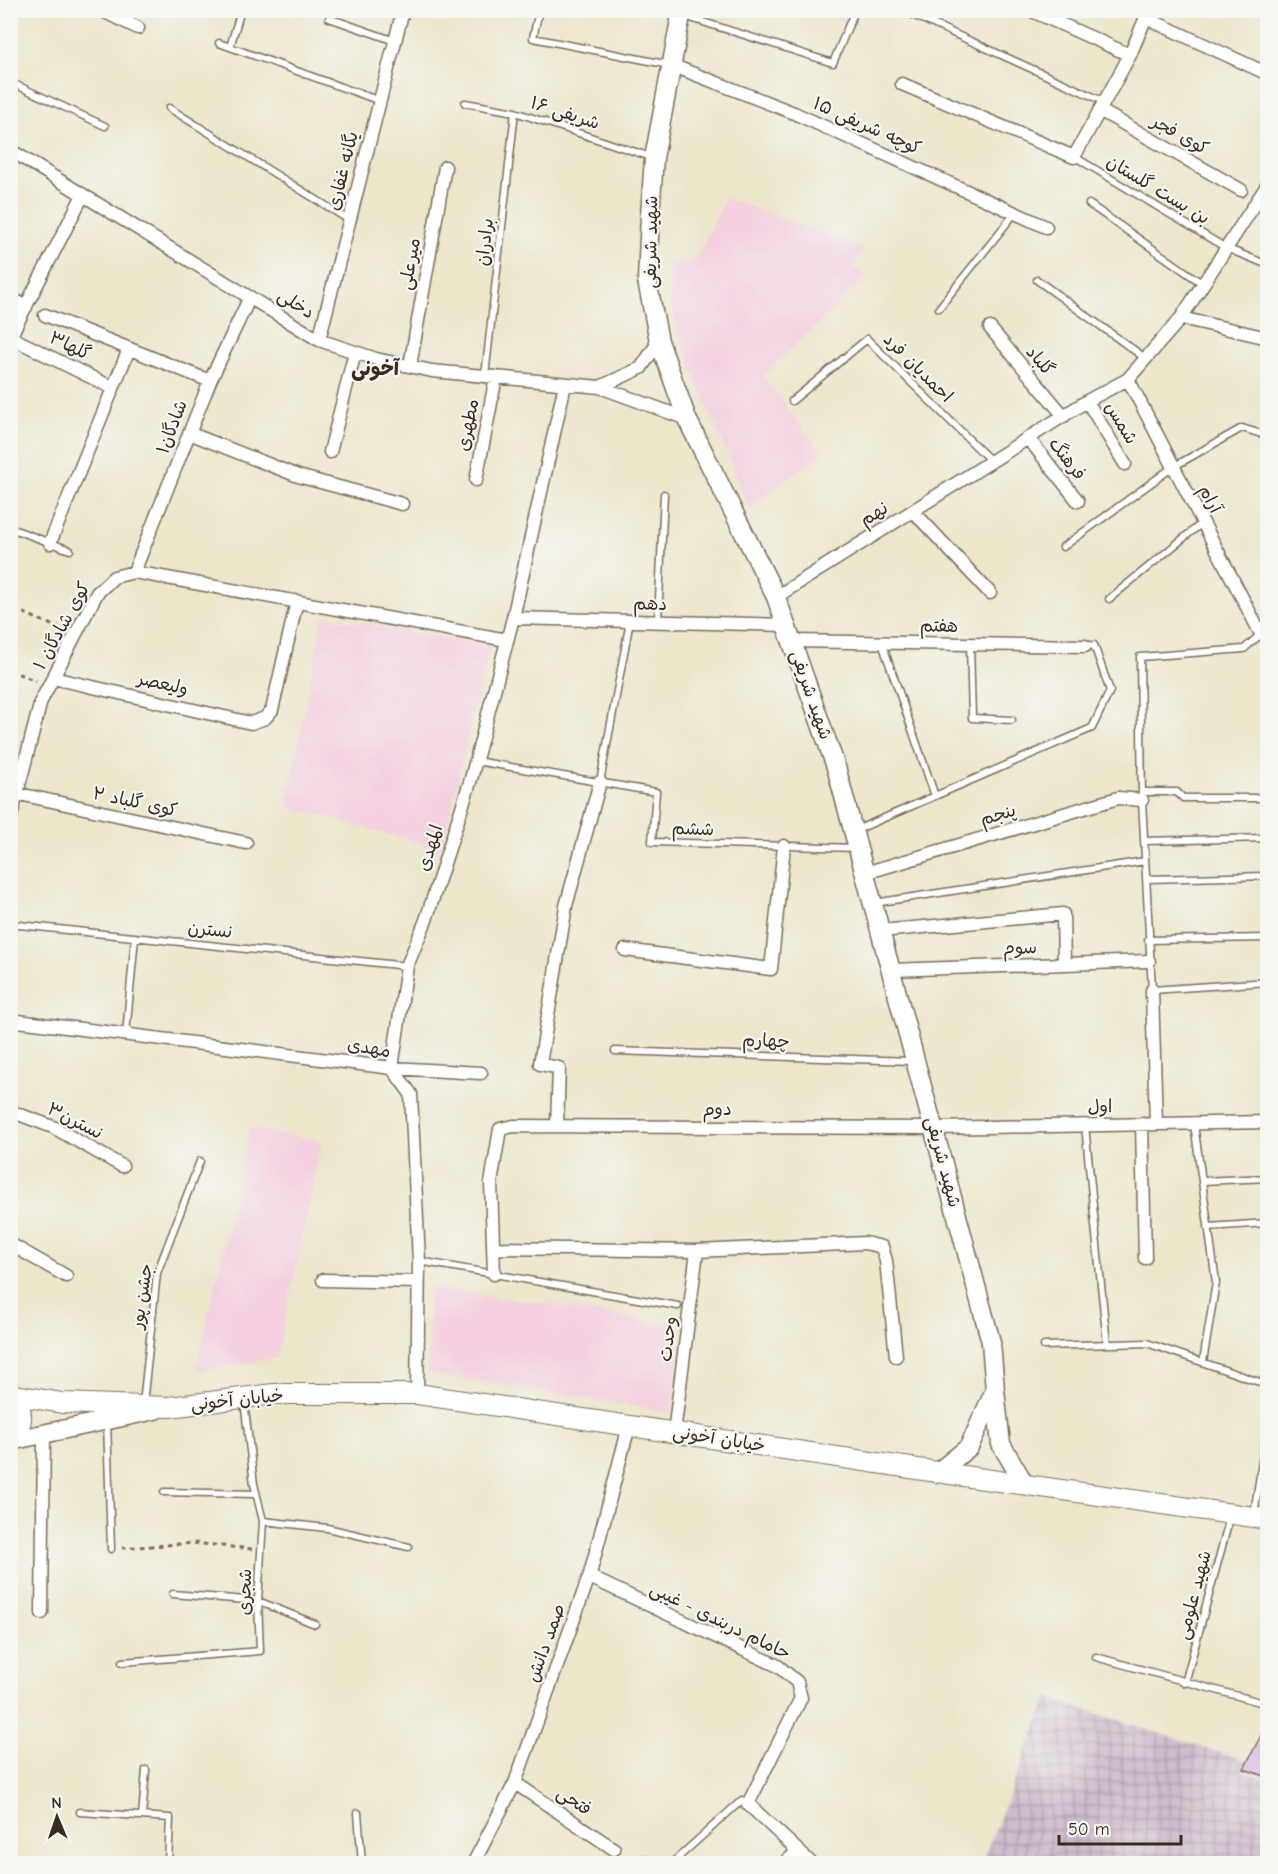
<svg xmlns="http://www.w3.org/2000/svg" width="1278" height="1874" font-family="'Comic Neue','Playpen Sans Arabic',sans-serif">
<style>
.built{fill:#f3cfdf}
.industrial{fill:url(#industrial-grid)}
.building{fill:#d9aee4}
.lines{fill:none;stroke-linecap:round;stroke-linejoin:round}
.lane-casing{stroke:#796c5b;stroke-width:9}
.street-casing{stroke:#796c5b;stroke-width:15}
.secondary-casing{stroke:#796c5b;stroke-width:21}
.primary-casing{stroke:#796c5b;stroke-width:22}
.path{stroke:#796c5b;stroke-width:3;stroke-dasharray:4.5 4.5;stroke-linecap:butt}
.lane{stroke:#fff;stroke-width:6}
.street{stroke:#fff;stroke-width:12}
.secondary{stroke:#fff;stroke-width:18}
.primary{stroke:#fff;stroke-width:20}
.labels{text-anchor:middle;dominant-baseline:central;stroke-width:4.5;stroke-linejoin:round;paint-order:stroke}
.street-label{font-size:18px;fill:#3b2a1e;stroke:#f6f6f2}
.neighbourhood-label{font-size:20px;font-weight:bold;fill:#3b2a1e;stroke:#f6f6f2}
</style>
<defs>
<pattern id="industrial-grid" width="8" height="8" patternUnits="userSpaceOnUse" patternTransform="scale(1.5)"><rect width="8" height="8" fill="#cfbdce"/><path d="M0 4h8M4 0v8" fill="none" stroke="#a99aa7"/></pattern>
</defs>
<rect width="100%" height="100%" fill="#f6f6f2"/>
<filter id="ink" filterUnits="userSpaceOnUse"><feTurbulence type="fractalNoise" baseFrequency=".0167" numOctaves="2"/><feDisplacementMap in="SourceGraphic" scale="12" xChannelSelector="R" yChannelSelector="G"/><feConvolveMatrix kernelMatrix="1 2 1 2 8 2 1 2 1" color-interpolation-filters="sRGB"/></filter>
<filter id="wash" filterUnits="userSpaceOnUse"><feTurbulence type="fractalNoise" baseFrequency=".008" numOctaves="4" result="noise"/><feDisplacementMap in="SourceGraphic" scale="24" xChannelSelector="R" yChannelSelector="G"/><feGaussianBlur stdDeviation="1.35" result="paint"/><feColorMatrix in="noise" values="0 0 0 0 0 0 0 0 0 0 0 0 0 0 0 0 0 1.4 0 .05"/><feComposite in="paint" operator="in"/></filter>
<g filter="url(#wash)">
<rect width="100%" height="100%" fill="#ece6cb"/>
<path class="built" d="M726,198L865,249L853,267L867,277L763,376L822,453L749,508L676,330L670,298L668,264L695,261Z
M323,616L490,646L441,849L286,806Z
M250,1128L322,1141L277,1358L196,1371Z
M428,1288L556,1305L682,1328L671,1412L428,1374Z"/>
<path class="industrial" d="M1048,1698L1246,1761L1242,1771L1267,1779V1863L993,1864L983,1860Z"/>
<g id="blocks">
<path class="building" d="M1268,1721V1777L1244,1769Z"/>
</g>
</g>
<g filter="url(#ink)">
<use href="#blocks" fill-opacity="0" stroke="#796c5b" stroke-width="1.5"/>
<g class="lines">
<g class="lane-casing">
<path id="lane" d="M539,10L533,38L670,65
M665,10L833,63L855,10
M913,15L1105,102
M329,18L395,41
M219,43L380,101
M230,47L241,10
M10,82L105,126
M465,103L515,112L651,157
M169,108L349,220
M1075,157L1226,248L1268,265
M1089,204L1203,284
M1037,280L1145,358
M939,308L1015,213
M485,376L515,112
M792,401L867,339L991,461
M10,528L70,550
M1063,547L1173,467L1242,428L1268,436
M1109,599L1202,523
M658,621L664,494
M1261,634L1244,649L1140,657L1142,800L1152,990L1268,982
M882,643L935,796
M970,644L972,718L1012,720
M476,761L656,792L652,842L856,848
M600,782L630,621
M1142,792H1177L1183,798H1268
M854,831L1092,728L1110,691L1094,645L1085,646
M1144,841L1268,838
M1146,879L1268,876
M874,903L1145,861
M10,924L407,966
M1148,940L1268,938
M126,1034L135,937
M615,1051L912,1061
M1194,1124L1216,1282L1203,1362
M1085,1126L1107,1344
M1202,1181L1268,1178
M1208,1227L1268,1223
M419,1261L678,1306
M1044,1346L1147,1343L1268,1385
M143,1404L157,1273L200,1161
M107,1421L111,1549
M164,1492L256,1494
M1254,1514L1268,1423
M263,1521L327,1528L409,1547
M173,1594L258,1601L315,1624
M1096,1657L1267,1704
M122,1662L260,1651L258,1601L263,1521L254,1484L244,1401
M1185,1683L1230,1517
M80,1812L170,1818L168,1864
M358,1813L362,1864
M142,1816L146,1770
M643,1859L648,1864
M671,1864L742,1800L748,1804"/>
</g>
<g class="street-casing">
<path id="street" d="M101,10L138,28
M1030,10L1130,55
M1146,18L1268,74
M671,65L794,113L1046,227
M902,84L1074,157L1130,55L1149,10
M1101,111L1241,190
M10,150L319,340L376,359L432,371L600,387L687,419
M83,195L10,337L113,388
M10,297L26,307
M45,315L210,381
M1181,318L1268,338
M990,328L1064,416
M319,340L403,10
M410,366L445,167
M1128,379L1261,634L1268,635
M600,387L641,368L659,341
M1087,401L1125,464
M189,433L298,476L402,504
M1028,438L1078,501
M330,452L355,352
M476,480L496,377
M913,511L990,593
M50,543L129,349
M134,572L210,381L250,297
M776,597L1087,401L1128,379L1181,318L1268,184
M513,618L787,625
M793,641L1085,646
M53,678L251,723L265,718L272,710L297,601
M10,792L246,843
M10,820L41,701L97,593L114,577L134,572L507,640
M865,873L1118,798L1142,800
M881,931L1063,914L1064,964
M625,950L771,969L784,846
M891,970L1149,961
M1152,990L1156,1124
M10,1020L392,1068L481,1073
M392,1068L407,966L426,920L471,779L513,618L565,384
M392,1068L411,1094L419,1261L417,1394
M10,1111L53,1127L122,1166
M1142,1124L1145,1258
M557,1126L559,1068L540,1064L566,906L600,782
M10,1244L66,1276
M493,1248L697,1251L865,1243L882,1247L886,1261L896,1356
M494,1274L491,1183L500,1129L514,1126L934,1128L1268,1122
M323,1280L418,1282
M674,1433L697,1251
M590,1574L596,1580L778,1666L797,1682L801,1698L748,1804L812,1864
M42,1613L44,1434
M515,1783L614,1849
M473,1864L515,1783L590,1574L629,1426
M784,1864L798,1851"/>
</g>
<g class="secondary-casing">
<path id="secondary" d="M682,10L654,158L650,215L647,281L659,341L687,419L776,597L836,767L991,1342L995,1390
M10,1441L155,1410
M937,1473L969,1447L995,1390L1001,1444L1025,1485"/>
</g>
<g class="primary-casing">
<path id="primary" d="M10,1394L62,1403L169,1407L274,1394H417L977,1478L1268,1519
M10,1395C26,1410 23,1424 12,1441"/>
</g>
<path class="path" d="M15,609L63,630
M10,670L36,681
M122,1548L194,1543L252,1549"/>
<use href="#lane" class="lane"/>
<use href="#street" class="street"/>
<use href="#secondary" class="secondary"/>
<use href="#primary" class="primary"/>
</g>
</g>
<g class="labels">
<g class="street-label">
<text transform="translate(565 113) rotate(18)">شریفی ۱۶</text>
<text transform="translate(867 126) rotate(24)">کوچه شریفی ۱۵</text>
<text transform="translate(1180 135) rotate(29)">کوی فجر</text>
<text transform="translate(343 171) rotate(-76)">یگانه غفاری</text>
<text transform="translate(1158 190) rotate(31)">بن بست گلستان</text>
<text transform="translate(485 242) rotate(-84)">برادران</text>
<text transform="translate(651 242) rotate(-89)">شهید شریفی</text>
<text transform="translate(410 264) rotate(-80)">میرعلی</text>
<text transform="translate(296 304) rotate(32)">دخلی</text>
<text transform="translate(70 346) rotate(26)">گلها۳</text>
<text transform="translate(1040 361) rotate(50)">گلباد</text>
<text transform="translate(918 368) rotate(45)">احمدیان فرد</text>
<text transform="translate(1121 423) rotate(59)">شمس</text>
<text transform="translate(468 425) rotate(-79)">مطهری</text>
<text transform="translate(172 427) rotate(-69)">شادگان۱</text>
<text transform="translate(1067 459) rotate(52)">فرهنگ</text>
<text transform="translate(1210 499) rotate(62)">آرام</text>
<text transform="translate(874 514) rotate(-32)">نهم</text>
<text transform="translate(650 604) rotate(1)">دهم</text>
<text transform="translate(62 626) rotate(-61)">کوی شادگان ۱</text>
<text transform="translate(939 626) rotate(1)">هفتم</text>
<text transform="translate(163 684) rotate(13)">ولیعصر</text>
<text transform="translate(811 695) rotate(71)">شهید شریفی</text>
<text transform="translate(135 802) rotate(12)">کوی گلباد ۲</text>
<text transform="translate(998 815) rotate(-17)">پنجم</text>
<text transform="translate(693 829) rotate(2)">ششم</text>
<text transform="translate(430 848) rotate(-72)">المهدی</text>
<text transform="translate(210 930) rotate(6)">نسترن</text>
<text transform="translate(1020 948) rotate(-2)">سوم</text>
<text transform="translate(766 1041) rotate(2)">چهارم</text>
<text transform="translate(369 1048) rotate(10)">مهدی</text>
<text transform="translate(1100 1107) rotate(-1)">اول</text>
<text x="717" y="1109">دوم</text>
<text transform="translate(75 1121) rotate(27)">نسترن۳</text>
<text transform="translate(943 1162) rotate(75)">شهید شریفی</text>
<text transform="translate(142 1296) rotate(-81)">جشن پور</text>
<text transform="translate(668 1339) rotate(-83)">وحدت</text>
<text transform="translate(237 1400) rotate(-6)">خیابان آخونی</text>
<text transform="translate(719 1439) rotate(9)">خیابان آخونی</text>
<text transform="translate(245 1592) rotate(-88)">شجری</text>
<text transform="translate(1194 1595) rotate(-75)">شهید علومی</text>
<text transform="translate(720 1621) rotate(26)">حامام دربندی - غیبی</text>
<text transform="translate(546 1643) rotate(-70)">صمد دانش</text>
<text transform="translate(574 1801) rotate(33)">فتحی</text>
</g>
<g class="neighbourhood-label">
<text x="375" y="368">آخونی</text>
</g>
</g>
<rect width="1278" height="1874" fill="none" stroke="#f6f6f2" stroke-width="36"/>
<g transform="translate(57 1817) rotate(358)" stroke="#f6f6f2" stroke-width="4.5" paint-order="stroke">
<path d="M0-4.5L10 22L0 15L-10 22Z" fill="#3b2a1e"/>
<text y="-9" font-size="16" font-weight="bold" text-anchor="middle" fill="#3b2a1e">N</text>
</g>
<path d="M1059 1835v9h122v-9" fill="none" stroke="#3b2a1e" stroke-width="3"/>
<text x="1068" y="1835" font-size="18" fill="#3b2a1e" stroke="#f6f6f2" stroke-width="4.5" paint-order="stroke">50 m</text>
</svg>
